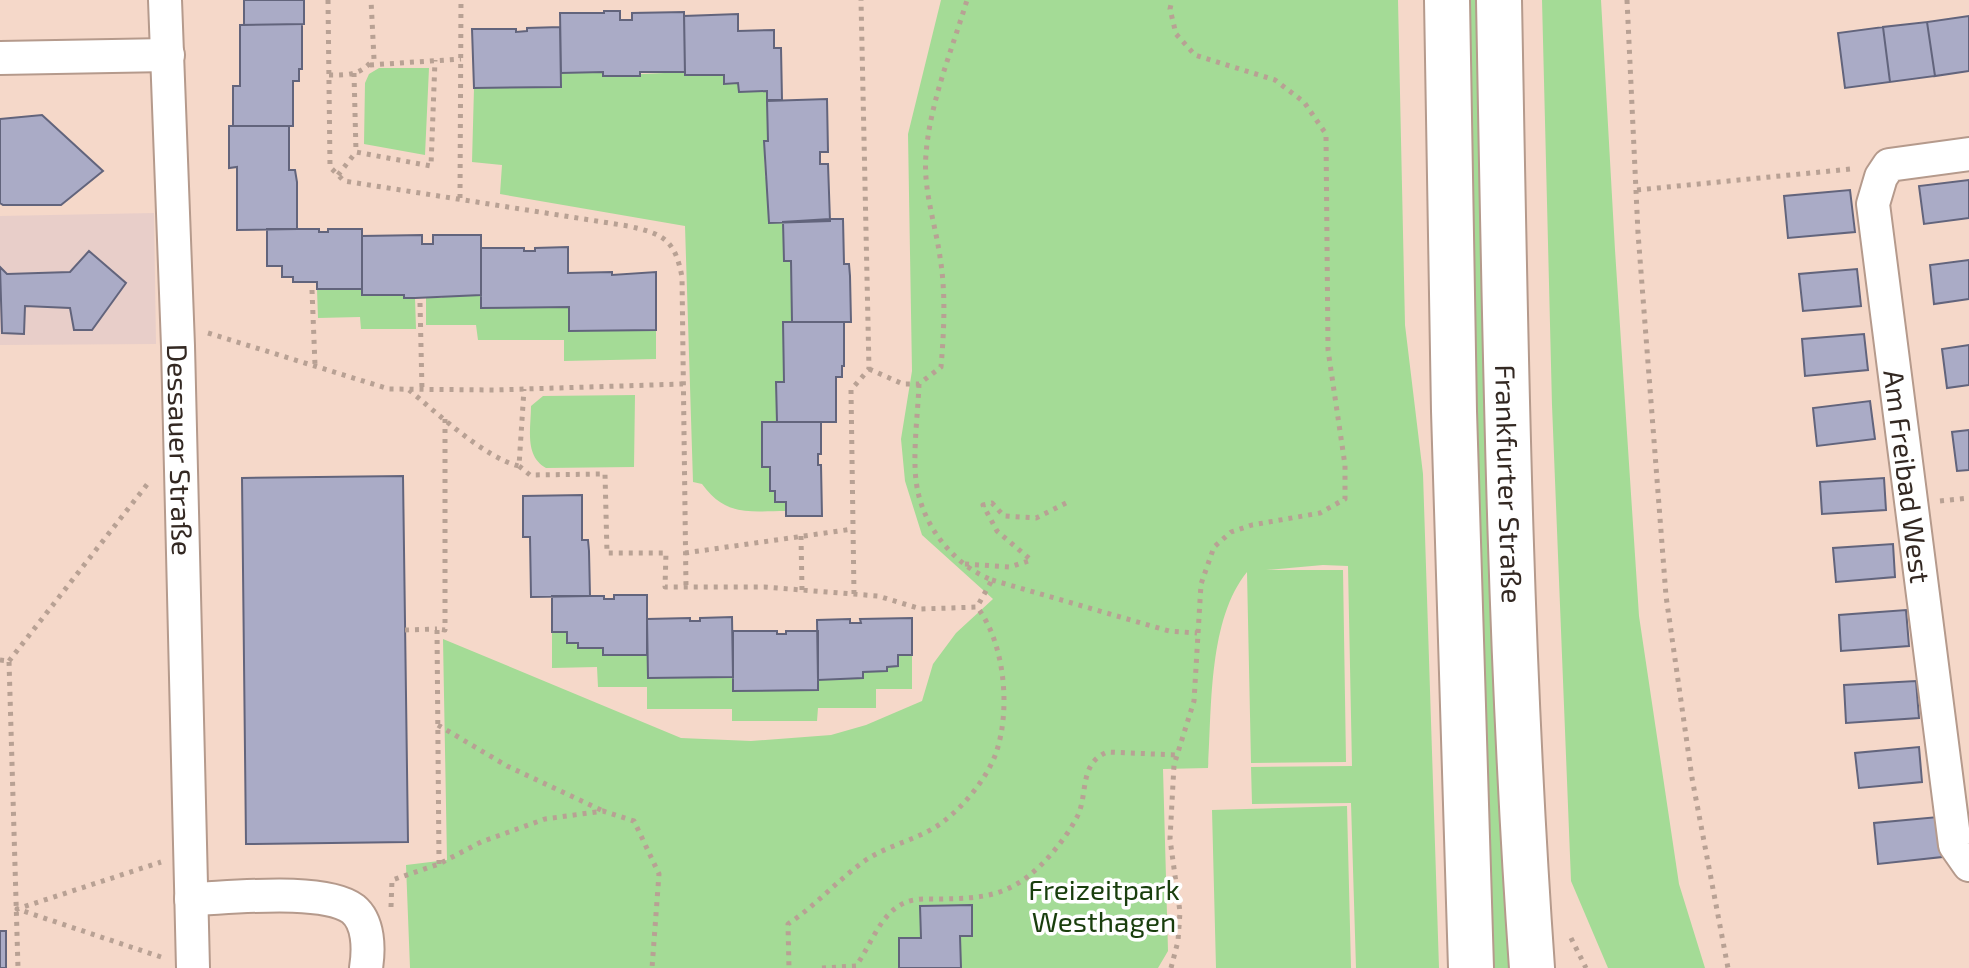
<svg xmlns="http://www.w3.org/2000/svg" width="1969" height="968" font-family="'Exo 2',sans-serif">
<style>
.education{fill:#e8cec9}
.green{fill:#a4db96}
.building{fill:#aaabc6;stroke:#62647c;stroke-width:2}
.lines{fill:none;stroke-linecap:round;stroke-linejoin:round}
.street-casing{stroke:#b59a8c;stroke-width:36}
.secondary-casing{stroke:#b59a8c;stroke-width:48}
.path{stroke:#b8a194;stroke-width:5;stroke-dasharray:4 6;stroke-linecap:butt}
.street{stroke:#fff;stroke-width:32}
.secondary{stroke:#fff;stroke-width:44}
.labels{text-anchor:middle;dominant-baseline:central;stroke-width:7;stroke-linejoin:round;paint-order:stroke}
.street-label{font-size:28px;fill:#332822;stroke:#fff}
.park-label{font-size:28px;fill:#193e0d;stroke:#fff}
</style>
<rect width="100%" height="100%" fill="#f5d8c9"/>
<path class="education" d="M154,213L156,344L0,345V216Z"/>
<path class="green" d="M941,0H1398L1405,325L1423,474L1439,968H1356L1351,803L1252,804L1251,767L1352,766L1348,566L1323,565L1266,570H1343L1346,762L1251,763L1247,572C1208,620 1212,708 1208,768L1163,769L1168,951L1158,968H410L406,865L447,860L443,639L681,738L751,741L831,735L866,725L922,701L933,664L956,633L993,599L922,535L905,481L901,439L912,371L908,134Z
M1465,0H1479L1514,968H1488Z
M1542,0H1601L1615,250L1639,616L1679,884L1705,968H1608L1571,881L1552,405Z
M379,68H429L425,155L364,144L365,83L369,74Z
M603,72V76L685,72V75H724V84L738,83L739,92L767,91L768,141L764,142L765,177L768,178L783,222L784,261H791L792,322L784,382L776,383L777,422L770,467V491H775V502H786V511C749,511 726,517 702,484L693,482L685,226L500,194L502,165L472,162L474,88L560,87L561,73Z
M317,289H362V295H404V298H415L416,329H361L360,317L318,318Z
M443,295H481L482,308L569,307V331L656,330V359L564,361V340H478L476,325H426V298H442Z
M635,395L634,467L546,468C524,456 531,428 531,406L543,396Z
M552,632H567V643L603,648V655H647L648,678L733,677L818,690V680L863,678V672L887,671V667L898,666V655H912V689H876V708H818L817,721H732V709H647V687H598L597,667L552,668Z
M1347,806L1351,968H1216L1212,810Z"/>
<path class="building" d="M244,0H304V24L244,25Z
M604,11H620V20H632V13L684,12L685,72H640V76H603V72L561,73L560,13H604Z
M738,14V31L774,30V48H781L782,100H767V91L739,92L738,83L724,84V75H685L684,16Z
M1969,16V71L1935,76L1927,22Z
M1927,22L1935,76L1890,82L1883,27Z
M302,24V69H299V81H293V126H233V86H240V25Z
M560,27L561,87L474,88L472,29H516V32L527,31V28Z
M1883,27L1890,82L1845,88L1838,33Z
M827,99L828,152H820V164H828L830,221L769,223L764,141H768L767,101Z
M42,115L103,171L61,205H3L0,203V119Z
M229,126H289V170H295L297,182V229L237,230V167L229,168Z
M1969,180V218L1924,224L1919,186Z
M1850,190L1855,232L1788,238L1784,196Z
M830,219H843L844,264H849L850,276L851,322H792L791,261H784L783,222Z
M267,229H319V232H328V229H362V289H317V282H293V277H282V266H267Z
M422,235V244H433V235H481V295L415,298H404V295H362V236Z
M568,247V273L612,272V275L656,272V330L569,331V307L481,308V248H524V251H535V248Z
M89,251L126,283L92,330H74L70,308L25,306L24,334L2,333L0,267L7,274L70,272Z
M1969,260V299L1934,304L1930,265Z
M1857,269L1861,306L1803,311L1799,274Z
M783,322H844V366H842V377H836V422H777L776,382H784Z
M1864,334L1868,370L1805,376L1802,339Z
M1969,345V385L1947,388L1942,349Z
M1870,401L1875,439L1817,446L1813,408Z
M762,422H821V454H818V465H821L822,516H786V502H775V491H770V467H762Z
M1969,430V470L1957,471L1952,432Z
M403,476L408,842L246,844L242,478Z
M1884,478L1886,510L1822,514L1820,482Z
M582,495V540H588L589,551L590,596L531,597L530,537H523V496Z
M1893,544L1895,577L1836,582L1833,548Z
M614,595H647V655H603V648H578V643H567V632H552V596H604V599H614Z
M1906,610L1909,646L1841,651L1839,615Z
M732,617L733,677L648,678L647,619L690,618V621H700V618Z
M912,618V655H898V666L887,667V671L863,672V678L818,680L817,620L850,619V623H861L860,619Z
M733,631H777V634H786V631H818V690L733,691Z
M1916,681L1919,718L1846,723L1844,685Z
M1919,747L1922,782L1859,788L1855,753Z
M1938,817L1942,857L1878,864L1874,823Z
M972,905V936H960L961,968H899V938H921L920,906Z
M0,931H6V968H0Z"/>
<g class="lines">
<g class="street-casing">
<g id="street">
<path id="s1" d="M165,0L178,346L193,968"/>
<path d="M0,58L168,55"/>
<path id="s2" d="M1969,154L1889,165L1881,177L1873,204L1955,845L1969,865"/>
<path d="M191,899C229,898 324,887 353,909C369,922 369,949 366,968"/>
</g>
</g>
<g class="secondary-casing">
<g id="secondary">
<path d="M1447,0L1454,411L1471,968"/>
<path id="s3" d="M1499,0C1505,323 1509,646 1532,968"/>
</g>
</g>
<path class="path" d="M328,0L330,167L344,181L628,226C664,234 675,240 682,277L686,587
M1627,0L1638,233L1666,596L1692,778L1728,968
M370,65L461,59
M354,73L356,152L431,166L435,60
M329,75C350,75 360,75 374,59L371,0
M338,175L356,152
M1637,190L1851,169
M460,198L461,0
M312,290L315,365
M420,303L422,390
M208,333L389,389L494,390L683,384
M869,369L903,384H919L941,367C944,331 946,293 940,257C935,222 923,190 926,154C930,102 952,50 967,0
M919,384C918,415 911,463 918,492C926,530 956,566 992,580L977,607
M409,390C437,413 485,458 519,466L524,389
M519,466L530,475L605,474L607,553H666L665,587H764L878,596L921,609L977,607C1005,643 1011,710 996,753C987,778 965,805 944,821C920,840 888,844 863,862C837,881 815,906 788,924L789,968
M1940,501L1969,498
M801,536L802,590
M685,553L853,529
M965,564L1010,567L1031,560L997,531L983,505L992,503L1004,516L1036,518L1066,503
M992,580L1169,631L1197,633
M854,594L851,390L869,369L861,0
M405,630L437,629
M0,660L9,661L18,968
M9,661L149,482
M438,725L507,766L603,811
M439,864L437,629L445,630V419
M391,907L392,880L439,864L481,842L545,819L603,811L634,821L659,874L652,968
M1571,938L1586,968
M161,957L17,909L161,862
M822,968L856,966C871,945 880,914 904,903C914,898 929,899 940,899C983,898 1008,897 1041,865C1055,851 1069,833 1078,815C1088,793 1079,764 1107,752L1177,755
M1171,968L1178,941L1180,912L1170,839L1174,765L1194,701L1201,584L1214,547L1231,532L1252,525L1320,513L1345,499V465L1328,350L1326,134L1304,102L1275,80L1195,55L1176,34L1170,9L1172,0"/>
<use href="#street" class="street"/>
<use href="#secondary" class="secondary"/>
</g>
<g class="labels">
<g class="street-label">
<text stroke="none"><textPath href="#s1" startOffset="450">Dessauer Straße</textPath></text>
<text stroke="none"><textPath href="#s2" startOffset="398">Am Freibad West</textPath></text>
<text stroke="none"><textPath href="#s3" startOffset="484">Frankfurter Straße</textPath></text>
</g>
<g class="park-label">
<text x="1104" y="889">Freizeitpark<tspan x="1104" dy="32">Westhagen</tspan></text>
</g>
</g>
</svg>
